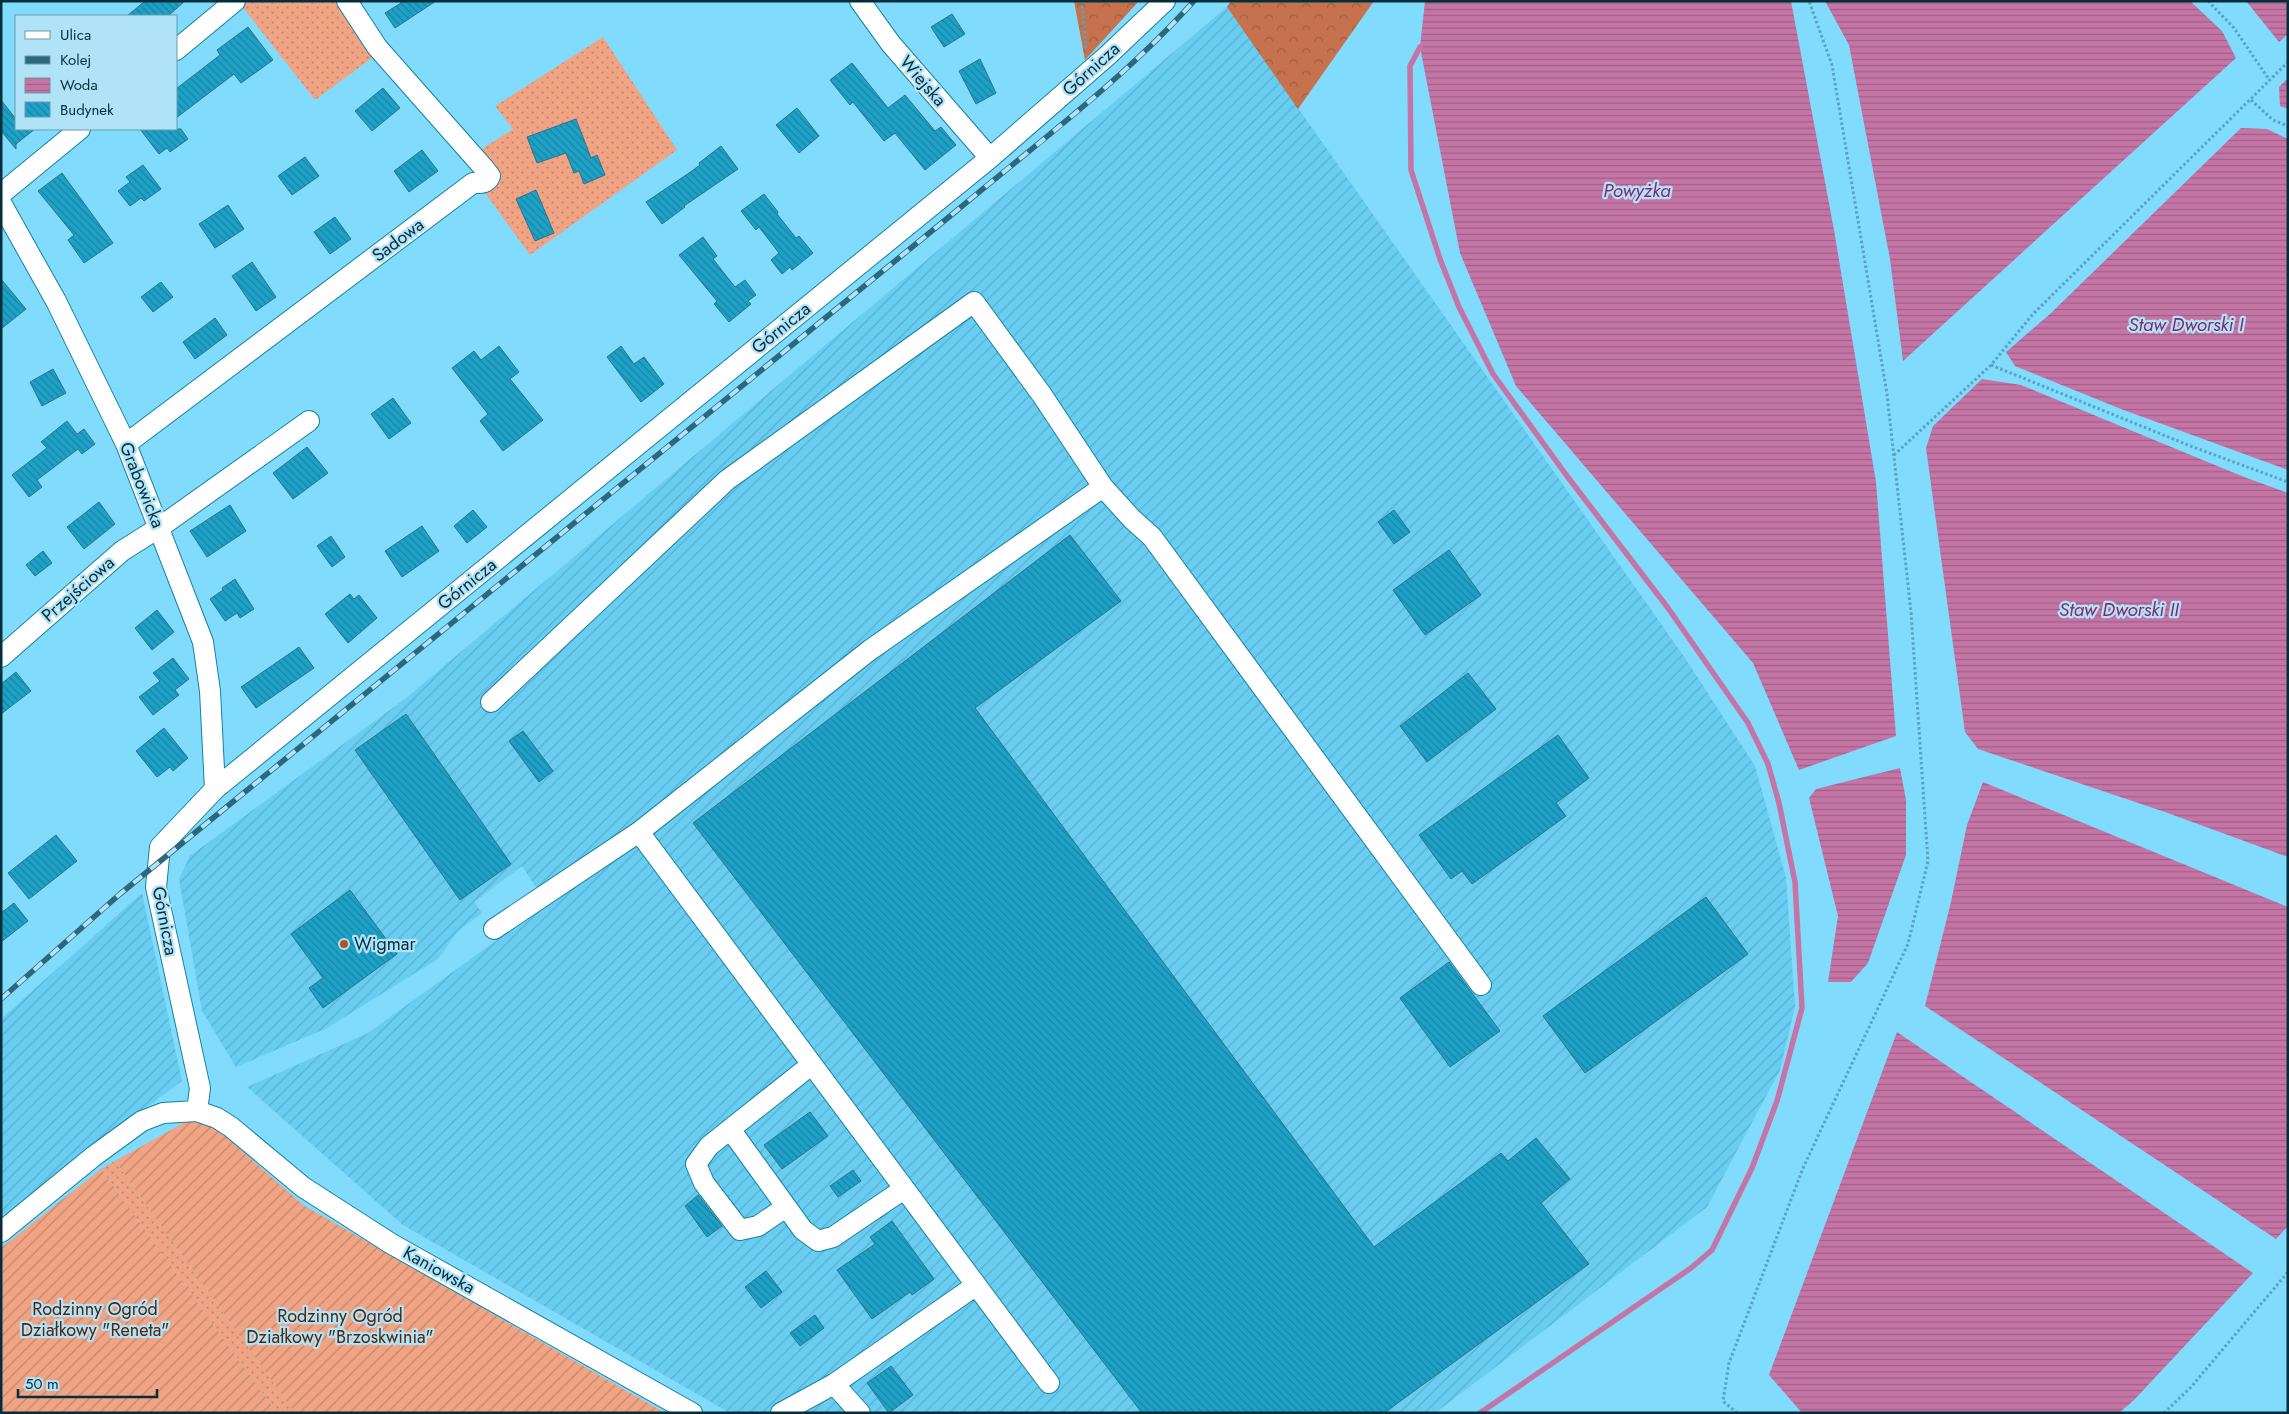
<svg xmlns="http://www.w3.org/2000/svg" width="2289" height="1414" font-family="Jost,sans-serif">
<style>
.industrial{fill:url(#industrial-furrows)}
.grass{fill:url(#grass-dots)}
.forest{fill:url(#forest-crowns)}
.garden{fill:url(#garden-furrows)}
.water{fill:url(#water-rules)}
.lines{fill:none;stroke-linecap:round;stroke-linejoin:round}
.stream{stroke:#c575a5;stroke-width:5.5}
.building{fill:url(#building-back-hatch);stroke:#2c738b}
.minor-casing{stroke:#17809f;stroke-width:22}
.path{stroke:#58a3be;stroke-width:3;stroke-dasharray:2.5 2.5;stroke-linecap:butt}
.minor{stroke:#fff;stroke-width:20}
.rail-casing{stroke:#2c677b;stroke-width:5.5}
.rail{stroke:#b0e3f7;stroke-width:4;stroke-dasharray:11;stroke-linecap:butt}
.poi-dot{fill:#b5501f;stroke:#b0e3f7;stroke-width:2}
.labels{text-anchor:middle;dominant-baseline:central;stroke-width:4.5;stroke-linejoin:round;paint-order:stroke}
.street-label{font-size:18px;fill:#032e3b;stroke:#b0e3f7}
.poi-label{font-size:18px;fill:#032e3b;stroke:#b0e3f7;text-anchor:start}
.park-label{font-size:18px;fill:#592308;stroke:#b0e3f7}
.water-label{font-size:19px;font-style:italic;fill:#892a6a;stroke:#b0e3f7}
</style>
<defs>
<pattern id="industrial-furrows" width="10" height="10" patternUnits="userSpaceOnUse" patternTransform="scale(1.25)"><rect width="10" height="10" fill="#68cdf1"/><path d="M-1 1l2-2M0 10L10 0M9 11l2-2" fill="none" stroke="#59b0d0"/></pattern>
<pattern id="grass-dots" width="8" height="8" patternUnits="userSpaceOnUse" patternTransform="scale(1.25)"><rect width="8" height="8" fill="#f1a484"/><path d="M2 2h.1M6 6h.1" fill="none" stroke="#c1866d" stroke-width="1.8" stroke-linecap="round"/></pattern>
<pattern id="forest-crowns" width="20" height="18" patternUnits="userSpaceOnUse" patternTransform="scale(1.25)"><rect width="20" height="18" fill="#c6724e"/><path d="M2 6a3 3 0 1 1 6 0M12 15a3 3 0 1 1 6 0" fill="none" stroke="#9f5e42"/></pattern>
<pattern id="garden-furrows" width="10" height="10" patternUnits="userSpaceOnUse" patternTransform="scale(1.25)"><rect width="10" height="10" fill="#f1a484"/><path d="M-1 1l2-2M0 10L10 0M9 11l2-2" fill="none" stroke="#c1866d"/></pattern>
<pattern id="water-rules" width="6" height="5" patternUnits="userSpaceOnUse" patternTransform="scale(1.25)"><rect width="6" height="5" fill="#c575a5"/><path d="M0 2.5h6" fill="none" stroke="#9e6088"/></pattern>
<pattern id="building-back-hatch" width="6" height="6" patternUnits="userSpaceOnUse" patternTransform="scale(1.25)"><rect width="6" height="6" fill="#1ea1c6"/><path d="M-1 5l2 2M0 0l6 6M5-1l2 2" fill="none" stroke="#1884a2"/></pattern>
</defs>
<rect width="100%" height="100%" fill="#80dbfc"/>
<path class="industrial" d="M1227,7L1685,658L1755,766L1786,878L1795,1006L1780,1070L1707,1207L1435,1413H730L403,1225L247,1087L368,1033L547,904L522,866L474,902L482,913L458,931L438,959L325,1029L236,1067L202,1011L179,879L190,856L405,699Z
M142,893L182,1081L1,1216V1019Z"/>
<path class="grass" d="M245,1H340L376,55L315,100L241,5Z
M603,37L677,150L530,255L483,190L502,177L480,150L513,129L495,106Z
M115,1161L295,1413H277L101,1169Z"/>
<path class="forest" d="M1074,1H1139L1085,60Z
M1231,1H1374L1298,109L1227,7Z"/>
<path class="garden" d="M200,1114L303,1205L665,1413H295L115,1161Z
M101,1169L277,1413H1V1248Z"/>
<path class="water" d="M1425,1H1791L1834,230L1876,482L1896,736L1799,770L1753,663L1516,386L1460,253L1420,47Z
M1825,1H2190L2222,31L2236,58L1903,361L1890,259L1849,45Z
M2246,1H2288V34L2279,42Z
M2288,78V109L2280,106L2279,87Z
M2241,128L2267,129L2288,139V470L2121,409L2015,366L2006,352L2050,314Z
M1982,379L2021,385L2244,477L2288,493V857L2165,812L1978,749L1965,732L1926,448L1933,426Z
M1900,768L1906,800V855L1868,963L1851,982H1828L1838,916L1809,798L1816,789Z
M1983,782L2288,907V1226L2276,1239L1925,1006L1951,902L1967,825Z
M1897,1032L2253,1273L2134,1400L2119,1413H1802L1769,1375Z"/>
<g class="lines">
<path class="stream" d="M1420,47L1410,66L1411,170L1440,259L1459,307L1493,374L1567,476L1668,608L1748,723L1768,764L1779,803L1795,882L1802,1008L1777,1101L1752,1168L1712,1250L1691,1268L1480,1413"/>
</g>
<path class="building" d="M145,1H185L168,16H127Z
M400,1H436L395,28L385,13L401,3Z
M952,14L965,34L944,47L931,27Z
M248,27L273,60L241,83L234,74L176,118V89L220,55L217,50Z
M980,59L996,93L976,104L959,71Z
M852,63L888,108L905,95L935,131L941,127L956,145L925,170L895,133L884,141L853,102L850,105L830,80Z
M383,88L400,108L372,131L355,111Z
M1,100L16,119V129H35L16,144V149L1,131Z
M797,108L819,136L799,153L776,125Z
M576,119L591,158L597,155L605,175L584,184L579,171L574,173L566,153L537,163L527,137Z
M140,129H181L188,139L170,152L167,148L159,154Z
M721,146L738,169L684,206L685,207L662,224L646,202L689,173L700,165L699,163Z
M422,150L438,171L409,192L394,171Z
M305,157L319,176L292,195L278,176Z
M143,165L161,189L144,201L141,198L130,206L118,191L130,182L126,177Z
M62,173L113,243L84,263L68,240L74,235L38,191Z
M536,190L554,233L535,241L516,199Z
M764,194L778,212L777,214L796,238L799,236L813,253L792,270L790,267L782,274L771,260L779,253L759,227L756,230L741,211Z
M228,205L244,229L215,248L199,224Z
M335,217L351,239L330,254L314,232Z
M703,237L717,256L713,259L735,287L745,280L756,295L748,301L751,304L729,322L714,304L717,301L679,255Z
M252,262L276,297L256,311L232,276Z
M1,279L26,309L1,329Z
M161,282L173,297L153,312L141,297Z
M215,318L227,335L195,359L183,342Z
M499,346L519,372L510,379L543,420L503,451L480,421L488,414L452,368L474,351L481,360Z
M621,346L634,364L644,357L664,384L641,402L607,357Z
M53,369L66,393L42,406L30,382Z
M393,398L411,423L389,439L371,414Z
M67,421L77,434L84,429L95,444L82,454L78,449L37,480L42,487L29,497L12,475L47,448L41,442Z
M307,447L328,473L293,499L273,473Z
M99,502L115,524L84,549L67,527Z
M230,505L246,531L207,557L190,531Z
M473,510L487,527L467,543L454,526Z
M1394,510L1410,532L1394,544L1378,522Z
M422,526L439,551L402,577L385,551Z
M1070,535L1121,601L975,708L1374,1247L1501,1153L1508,1161L1536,1138L1570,1179L1541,1203L1589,1264L1384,1413H1142L693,823Z
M331,536L345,557L332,567L317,546Z
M1449,550L1481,595L1425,635L1393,590Z
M43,551L52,563L35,576L26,565Z
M235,579L254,609L240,618L237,613L225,621L210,599L223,590L222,588Z
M350,594L354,599L359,595L377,618L348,643L325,614Z
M157,610L174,632L152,650L135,628Z
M299,647L314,668L256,708L241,687Z
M173,658L189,679L175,690L179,695L153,715L139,697L160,681L153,673Z
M16,672L31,691L1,714V684Z
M1468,673L1496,709L1427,762L1400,726Z
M406,714L511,864L460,900L355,750Z
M164,728L188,758L173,771L170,767L157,777L136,751Z
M523,731L553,771L539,782L509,741Z
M1558,735L1589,778L1556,803L1566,816L1472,884L1462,871L1451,879L1419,835Z
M56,835L77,861L29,899L8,873Z
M350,890L397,954L323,1008L309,988L323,978L291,934Z
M1706,897L1748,954L1585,1073L1543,1016Z
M14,903L28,921L1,942V913Z
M1449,962L1500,1031L1450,1067L1400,998Z
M810,1112L828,1136L782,1169L764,1145Z
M853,1170L861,1181L838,1197L830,1186Z
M698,1195L722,1226L707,1237L685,1206Z
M892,1221L934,1279L912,1295L910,1292L872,1319L837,1270L875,1244L870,1237Z
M766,1271L782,1292L761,1308L745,1287Z
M815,1315L824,1328L800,1346L790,1333Z
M891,1366L913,1395L889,1413L867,1383Z"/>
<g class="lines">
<g class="minor-casing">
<path id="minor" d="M860,1L891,44L990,158
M176,50L235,1
M1,194L80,129
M1,203L56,301L126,444L203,642L210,691L215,789
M126,444L473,183C480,183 487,184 490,176L483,167L377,47L347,1
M1,657L122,551L160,527L309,421
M491,702L727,480L974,302L1042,395L1103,487L1132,519L1152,537L1481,985
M639,832L1049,1383
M494,929L639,832L870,650L1103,487
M197,1111L200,1088L156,887L160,847L215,789L990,158L1107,56L1165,1
M730,1129L803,1230L818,1241L833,1237L904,1189
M786,1207L758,1226L740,1230L704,1183L696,1164L709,1146L811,1065
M1,1232L94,1156L142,1121L163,1113L197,1111L217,1118L231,1127L303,1187L390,1243L692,1413
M834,1384L860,1413
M781,1413L834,1384L975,1286"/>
</g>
<path class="path" d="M1082,1L1086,50
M2208,1L2234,28L2270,81
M2251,100L2273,120L2288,126
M1991,365L2193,447L2288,482
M1894,455L1991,365L2033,314L2288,62
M1737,1413L1723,1401L1729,1363L1803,1168L1908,944L1928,861L1911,612L1887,394L1832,65L1809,1
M2164,1413L2191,1387L2288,1272"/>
<use href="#minor" class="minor"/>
<g class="rail-casing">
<path id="rail" d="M1,999L120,894L955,212C1036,144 1123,80 1194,1"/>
</g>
<use href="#rail" class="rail"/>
</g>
<circle class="poi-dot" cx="344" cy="944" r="5"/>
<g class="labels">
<g class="street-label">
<text transform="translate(1091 69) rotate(-42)">Górnicza</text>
<text transform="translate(923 81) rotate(49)">Wiejska</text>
<text transform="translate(398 240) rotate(-37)">Sadowa</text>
<text transform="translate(781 328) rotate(-39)">Górnicza</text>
<text transform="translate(142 485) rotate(68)">Grabowicka</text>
<text transform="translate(467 584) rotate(-39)">Górnicza</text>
<text transform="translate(78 589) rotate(-41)">Przejściowa</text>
<text transform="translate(165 921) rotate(79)">Górnicza</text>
<text transform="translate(439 1270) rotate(29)">Kaniowska</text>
</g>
<g class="poi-label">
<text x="354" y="944">Wigmar</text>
</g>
<g class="park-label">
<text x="95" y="1309">Rodzinny Ogród<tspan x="95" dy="21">Działkowy "Reneta"</tspan></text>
<text x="340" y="1316">Rodzinny Ogród<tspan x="340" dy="21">Działkowy "Brzoskwinia"</tspan></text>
</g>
<g class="water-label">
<text x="1637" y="190">Powyżka</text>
<text x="2186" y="324">Staw Dworski I</text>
<text x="2119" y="609">Staw Dworski II</text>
</g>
</g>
<rect width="2289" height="1414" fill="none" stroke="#032e3b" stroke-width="5"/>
<rect x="15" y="15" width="162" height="115" fill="#b0e3f7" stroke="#6b9bac"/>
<rect x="25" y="31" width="25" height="8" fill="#ffffff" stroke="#6b9bac"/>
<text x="60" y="40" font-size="15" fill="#032e3b">Ulica</text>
<rect x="25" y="56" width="25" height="8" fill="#2c677b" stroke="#6b9bac"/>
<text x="60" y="65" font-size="15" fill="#032e3b">Kolej</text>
<rect x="25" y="78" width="25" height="15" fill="url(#water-rules)" stroke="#6b9bac"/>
<text x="60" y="90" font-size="15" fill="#032e3b">Woda</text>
<rect x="25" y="102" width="25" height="15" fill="url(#building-back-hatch)" stroke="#6b9bac"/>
<text x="60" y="115" font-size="15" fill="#032e3b">Budynek</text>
<path d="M18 1389v8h139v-8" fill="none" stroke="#032e3b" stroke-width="2.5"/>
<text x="25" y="1389" font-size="15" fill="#032e3b" stroke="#b0e3f7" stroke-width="4" paint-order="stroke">50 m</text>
</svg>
